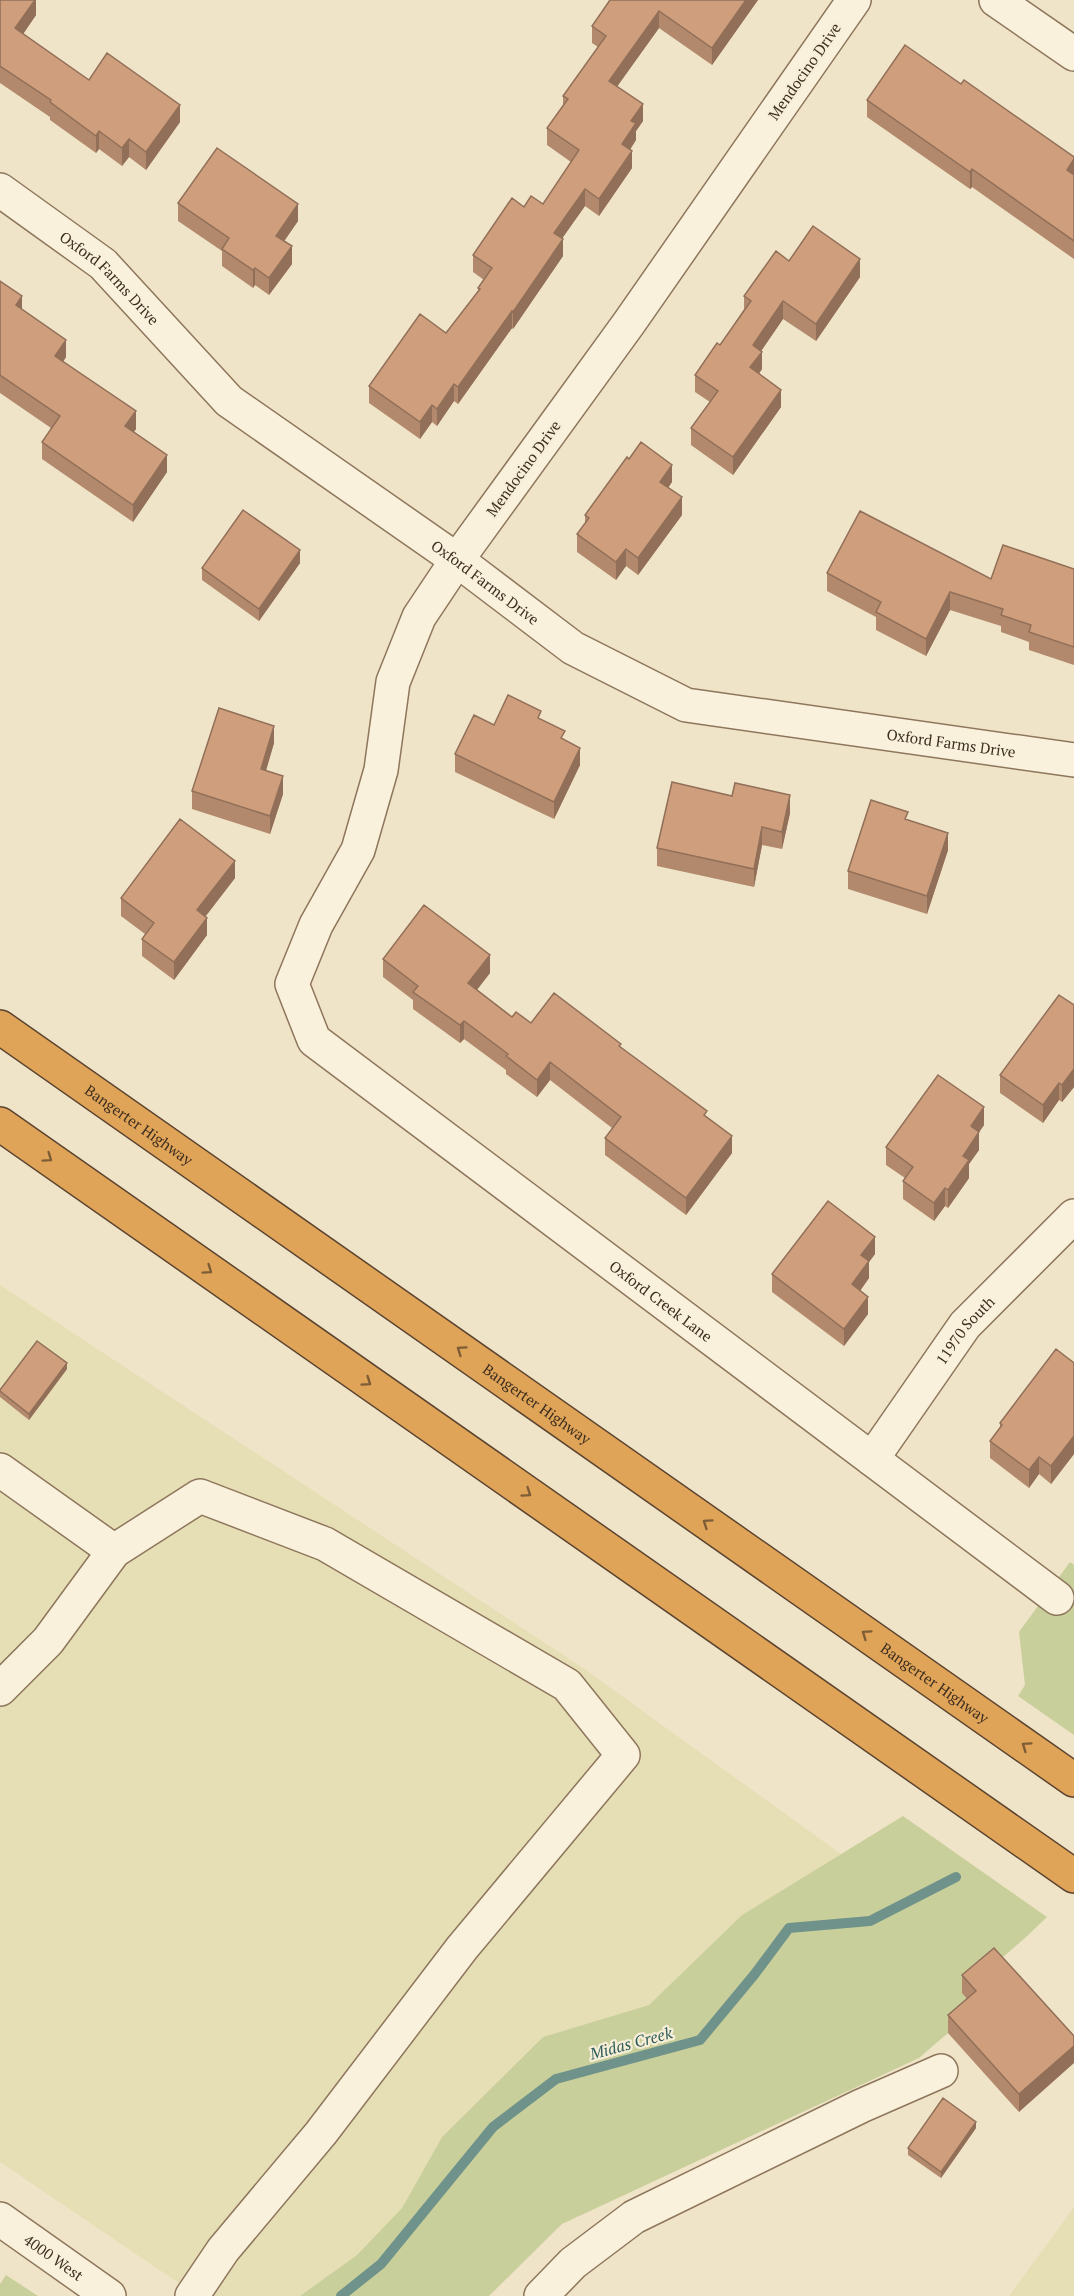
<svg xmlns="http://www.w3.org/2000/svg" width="1074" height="2296" font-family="'PT Serif',serif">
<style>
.farmland{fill:#e6deb5}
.green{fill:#c9cf9b}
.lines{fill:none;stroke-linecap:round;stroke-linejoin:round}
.stream{stroke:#6f938a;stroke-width:10}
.minor-casing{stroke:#8d765c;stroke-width:36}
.highway-casing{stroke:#5b4430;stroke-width:36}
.minor{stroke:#faf1dc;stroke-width:33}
.highway{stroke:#e0a458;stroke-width:33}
.wall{fill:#b2896c}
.shaded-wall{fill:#916f58}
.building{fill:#cf9f7d;stroke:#916f58;stroke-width:1.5}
.oneway{stroke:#7e5d36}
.labels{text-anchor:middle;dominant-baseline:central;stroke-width:4.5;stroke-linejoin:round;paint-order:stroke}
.street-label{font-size:15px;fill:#3d2e20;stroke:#f7eed8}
.water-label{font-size:16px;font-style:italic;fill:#2f5d5a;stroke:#f7eed8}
</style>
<rect width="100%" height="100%" fill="#f0e4c8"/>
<path class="farmland" d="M0,1285L583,1668L841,1854L742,1915L649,2005L543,2037L442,2137L402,2208L357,2255L300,2296H198L0,2162Z
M1074,2207V2296H1009Z"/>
<path class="green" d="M1070,1562L1074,1565V1735L1018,1696L1025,1685L1019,1632Z
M903,1816L1047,1917L1025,1938L962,1993L976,2009L919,2058L562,2224L489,2296H300L357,2255L402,2208L442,2137L543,2037L649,2005L742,1915Z
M6,2275L38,2296H0V2284Z"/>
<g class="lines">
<path class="stream" d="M341,2296L381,2264L493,2127L556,2079L700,2040L754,1975L789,1928L870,1921L956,1877"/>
<g class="minor-casing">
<g id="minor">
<path id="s1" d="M854,0L629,323L457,560L419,617L393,682L381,770L358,850L316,925L292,984L314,1040L1057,1598"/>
<path d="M996,0L1074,54"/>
<path id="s2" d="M0,190L103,264L229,401L457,560L573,648L686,705L1074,760"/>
<path id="s3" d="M872,1459L965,1325L1074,1216"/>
<path d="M0,1470L114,1551"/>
<path d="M0,1689L48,1641L114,1551L200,1496L325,1544L567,1685L623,1755L462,1948L321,2133L223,2250L192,2296"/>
<path id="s4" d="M0,2219L109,2296"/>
<path d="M541,2296L573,2263L634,2217L861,2106L941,2071"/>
</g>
</g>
<g class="highway-casing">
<g id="highway">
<path id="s5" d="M0,1027L1074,1780"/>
<path d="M0,1124L1074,1876"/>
</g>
</g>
<use href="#minor" class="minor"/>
<use href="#highway" class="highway"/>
</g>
<path class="wall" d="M0,0H36V15L23,34L89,80L180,122L146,170L129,157L122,166L99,149L96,153L50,120V117L0,83Z
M610,0H758L712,65L659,28L617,86L643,121L636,131V140L630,150L632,168L599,216L585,206L562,238L563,256L513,329L512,328L458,404L454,401L437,426L432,422L420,439L369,403V386L446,333L478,291V288L484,280L473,272V255L524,207L543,204L571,162L547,145V128L563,105V96L598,47L592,43V26Z
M961,84L1074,157V259L972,187L970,189L867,117V100Z
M178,203L298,221L284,241L292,264L269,295L255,285L253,288L222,266V251L178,221Z
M789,261L860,277L816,341L783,319L761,351L762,369L759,374L781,407L733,475L691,445V428L710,402L695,392V375L720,345L744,309V296Z
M0,281L22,309L66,357L63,362L136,429L134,432L167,472L133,522L42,459V442L51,428L0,393Z
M672,482L668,488L682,515L638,575L626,566L616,580L577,552V534L585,523V515Z
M300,563L259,621L202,580V568Z
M1074,569V665L1029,650V642L1001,632V626L950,610L926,656L876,630V617L827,591V573L991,579Z
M541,719L565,740L580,765L554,819L455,772V754L494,725Z
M274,743L266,771L283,794L270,834L192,809V791Z
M790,813L782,849L762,845L754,887L657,866V848Z
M908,820L948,850L927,914L848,889V871Z
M235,878L206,916L207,935L174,980L142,956V939L145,934L121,916V898Z
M383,959L490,973L477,990L512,1017L531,1023L621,1047L707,1117L732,1153L686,1215L605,1155V1138L612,1128L550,1080L537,1097L506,1074V1070L464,1039L460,1043L413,1009V1000L383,977Z
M1074,1005V1087L1062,1102L1059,1100L1043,1123L1000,1093V1075Z
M984,1125L979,1132V1150L969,1164V1178L948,1208L945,1206L934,1221L903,1199V1181L905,1178L886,1165V1147Z
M875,1254L869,1262V1278L860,1291L868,1314L844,1346L772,1292V1274Z
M1074,1363V1454L1051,1484L1039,1474L1029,1488L990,1458V1441L1000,1428V1423Z
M67,1369L29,1420L0,1397V1390Z
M962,1975L1074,2036L1019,2112L948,2033V2015L967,1999L962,1993Z
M976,2128L941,2178L908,2155V2148Z"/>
<path class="shaded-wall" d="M35,0H36V15L15,46V28Z
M746,0H758L712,65V48Z
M659,11V28L609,98V81Z
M643,104V121L636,131V140L622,161V144L631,121Z
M180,105V122L146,170V152Z
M99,131V149L96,153V136Z
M129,139V157L122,166V148Z
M632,151V168L599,216V199Z
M1074,159V177L1067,170Z
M972,169V187L970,189V172Z
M585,189V206L554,250V233Z
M298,204V221L276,253V236Z
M563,239V256L513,329V312Z
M292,246V264L269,295V278Z
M860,259V277L816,341V324Z
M255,268V285L253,288V270Z
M22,296V313L16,305Z
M783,301V319L753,363V345Z
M512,311V328L458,404V387Z
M66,340V357L55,373V356Z
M762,352V369L750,385V367Z
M454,384V401L437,426V409Z
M781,390V407L733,475V457Z
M432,405V422L420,439V422Z
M136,411V429L125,443V426Z
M167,455V472L133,522V505Z
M672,465V482L660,499V482Z
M682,497V515L638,575V558Z
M626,549V566L616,580V562Z
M300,550V563L259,621V609Z
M950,592V610L926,656V639Z
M274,726V743L261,787V769Z
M580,748V765L554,819V802Z
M283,776V794L270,834V816Z
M790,795V813L782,849V832Z
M762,827V845L754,887V869Z
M948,833V850L927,914V896Z
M235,861V878L197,927V910Z
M207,918V935L174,980V962Z
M490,955V973L468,1001V983Z
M464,1021V1039L460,1043V1025Z
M550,1062V1080L537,1097V1080Z
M1074,1069V1087L1062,1102V1085Z
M1059,1083V1100L1043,1123V1105Z
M984,1107V1125L971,1144V1126Z
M979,1132V1150L969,1164V1178L948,1208V1190L963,1156Z
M732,1136V1153L686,1215V1198Z
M945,1188V1206L934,1221V1203Z
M875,1237V1254L869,1262V1278L852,1302V1284L861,1255Z
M868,1297V1314L844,1346V1329Z
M67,1363V1369L29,1420V1414Z
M1074,1436V1454L1051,1484V1466Z
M1039,1457V1474L1029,1488V1470Z
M1074,2046V2063L1019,2112V2094Z
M976,2122V2128L941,2178V2172Z"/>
<path class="building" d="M0,0H35L15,28L89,80L107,53L180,105L146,152L129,139L122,148L99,131L96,136L50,102L51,100L0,66Z
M610,0H746L712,48L659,11L609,81L643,104L631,121L636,123L622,144L632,151L599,199L585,189L554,233L563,239L513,312L512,311L458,387L454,384L437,409L432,405L420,422L369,386L420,314L446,333L480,289L478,288L492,268L473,255L512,198L524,207L531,196L543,204L579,150L547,128L568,99L563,96L606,36L592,26Z
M905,45L961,84L964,80L1074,157V159L1067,170L1074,175V241L972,169L970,172L867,100Z
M217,148L298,204L276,236L292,246L269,278L255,268L253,270L222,249L229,238L178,203Z
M813,226L860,259L816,324L783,301L753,345L762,352L750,367L781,390L733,457L691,428L718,391L695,375L717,343L720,345L751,301L744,296L776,251L789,261Z
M0,281L22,296L16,305L66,340L55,356L136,411L125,426L167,455L133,505L42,442L60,416L0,375Z
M641,442L672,465L660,482L682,497L638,558L626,549L616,562L577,534L589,518L585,515L627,457L629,459Z
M243,510L300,550L259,609L202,568Z
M860,511L991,579L1003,545L1074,569V647L1029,632L1031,625L1001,615L1003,609L950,592L926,639L876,612L881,602L827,573Z
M508,695L541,711L538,718L565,731L561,738L580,748L554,802L455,754L474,715L494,725Z
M219,708L274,726L261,769L283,776L270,816L192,791Z
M672,782L732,796L735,783L790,795L782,832L762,827L754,869L657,848Z
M871,800L908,812L905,819L948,833L927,896L848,871Z
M180,819L235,861L197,910L207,918L174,962L142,939L154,923L121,898Z
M424,905L490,955L468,983L512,1017L516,1012L531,1023L554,993L621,1044L619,1046L707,1111L704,1115L732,1136L686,1198L605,1138L621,1117L550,1062L537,1080L506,1056L508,1054L464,1021L460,1025L413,992L418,986L383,959Z
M1059,995L1074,1005V1069L1062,1085L1059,1083L1043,1105L1000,1075Z
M938,1075L984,1107L971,1126L979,1132L963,1156L969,1160L948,1190L945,1188L934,1203L903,1181L913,1167L886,1147Z
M828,1201L875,1237L861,1255L869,1261L852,1284L868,1297L844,1329L772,1274Z
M37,1341L67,1363L29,1414L0,1391V1390Z
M1056,1349L1074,1363V1436L1051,1466L1039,1457L1029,1470L990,1441L1002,1425L1000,1423Z
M994,1948L1074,2036V2046L1019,2094L948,2015L976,1991L962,1975Z
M943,2098L976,2122L941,2172L908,2148Z"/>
<defs><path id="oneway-chevron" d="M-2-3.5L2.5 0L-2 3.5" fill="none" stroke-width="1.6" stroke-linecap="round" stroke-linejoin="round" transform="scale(1.5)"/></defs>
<g class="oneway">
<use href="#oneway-chevron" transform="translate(48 1158) rotate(35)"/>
<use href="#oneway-chevron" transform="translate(208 1270) rotate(35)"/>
<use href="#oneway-chevron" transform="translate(461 1350) rotate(-145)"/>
<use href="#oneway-chevron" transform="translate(367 1382) rotate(35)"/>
<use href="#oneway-chevron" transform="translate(527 1493) rotate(35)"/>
<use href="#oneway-chevron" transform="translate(707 1523) rotate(-145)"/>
<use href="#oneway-chevron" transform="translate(866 1634) rotate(-145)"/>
<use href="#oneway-chevron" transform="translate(1026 1746) rotate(-145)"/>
</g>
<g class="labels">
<g class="street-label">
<text transform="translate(804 71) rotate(-55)">Mendocino Drive</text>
<text stroke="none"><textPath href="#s2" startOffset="141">Oxford Farms Drive</textPath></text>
<text transform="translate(523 468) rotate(-54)">Mendocino Drive</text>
<text stroke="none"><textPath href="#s2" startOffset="627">Oxford Farms Drive</textPath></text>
<text stroke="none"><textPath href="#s2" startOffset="1131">Oxford Farms Drive</textPath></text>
<text stroke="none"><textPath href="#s5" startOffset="170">Bangerter Highway</textPath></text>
<text stroke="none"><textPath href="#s1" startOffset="1641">Oxford Creek Lane</textPath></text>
<text stroke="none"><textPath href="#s3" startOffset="159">11970 South</textPath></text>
<text stroke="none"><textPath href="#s5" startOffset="656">Bangerter Highway</textPath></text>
<text stroke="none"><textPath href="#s5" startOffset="1142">Bangerter Highway</textPath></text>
<text stroke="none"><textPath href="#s4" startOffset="66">4000 West</textPath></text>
</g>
<g class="water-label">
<text transform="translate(631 2043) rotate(-15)">Midas Creek</text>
</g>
</g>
</svg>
